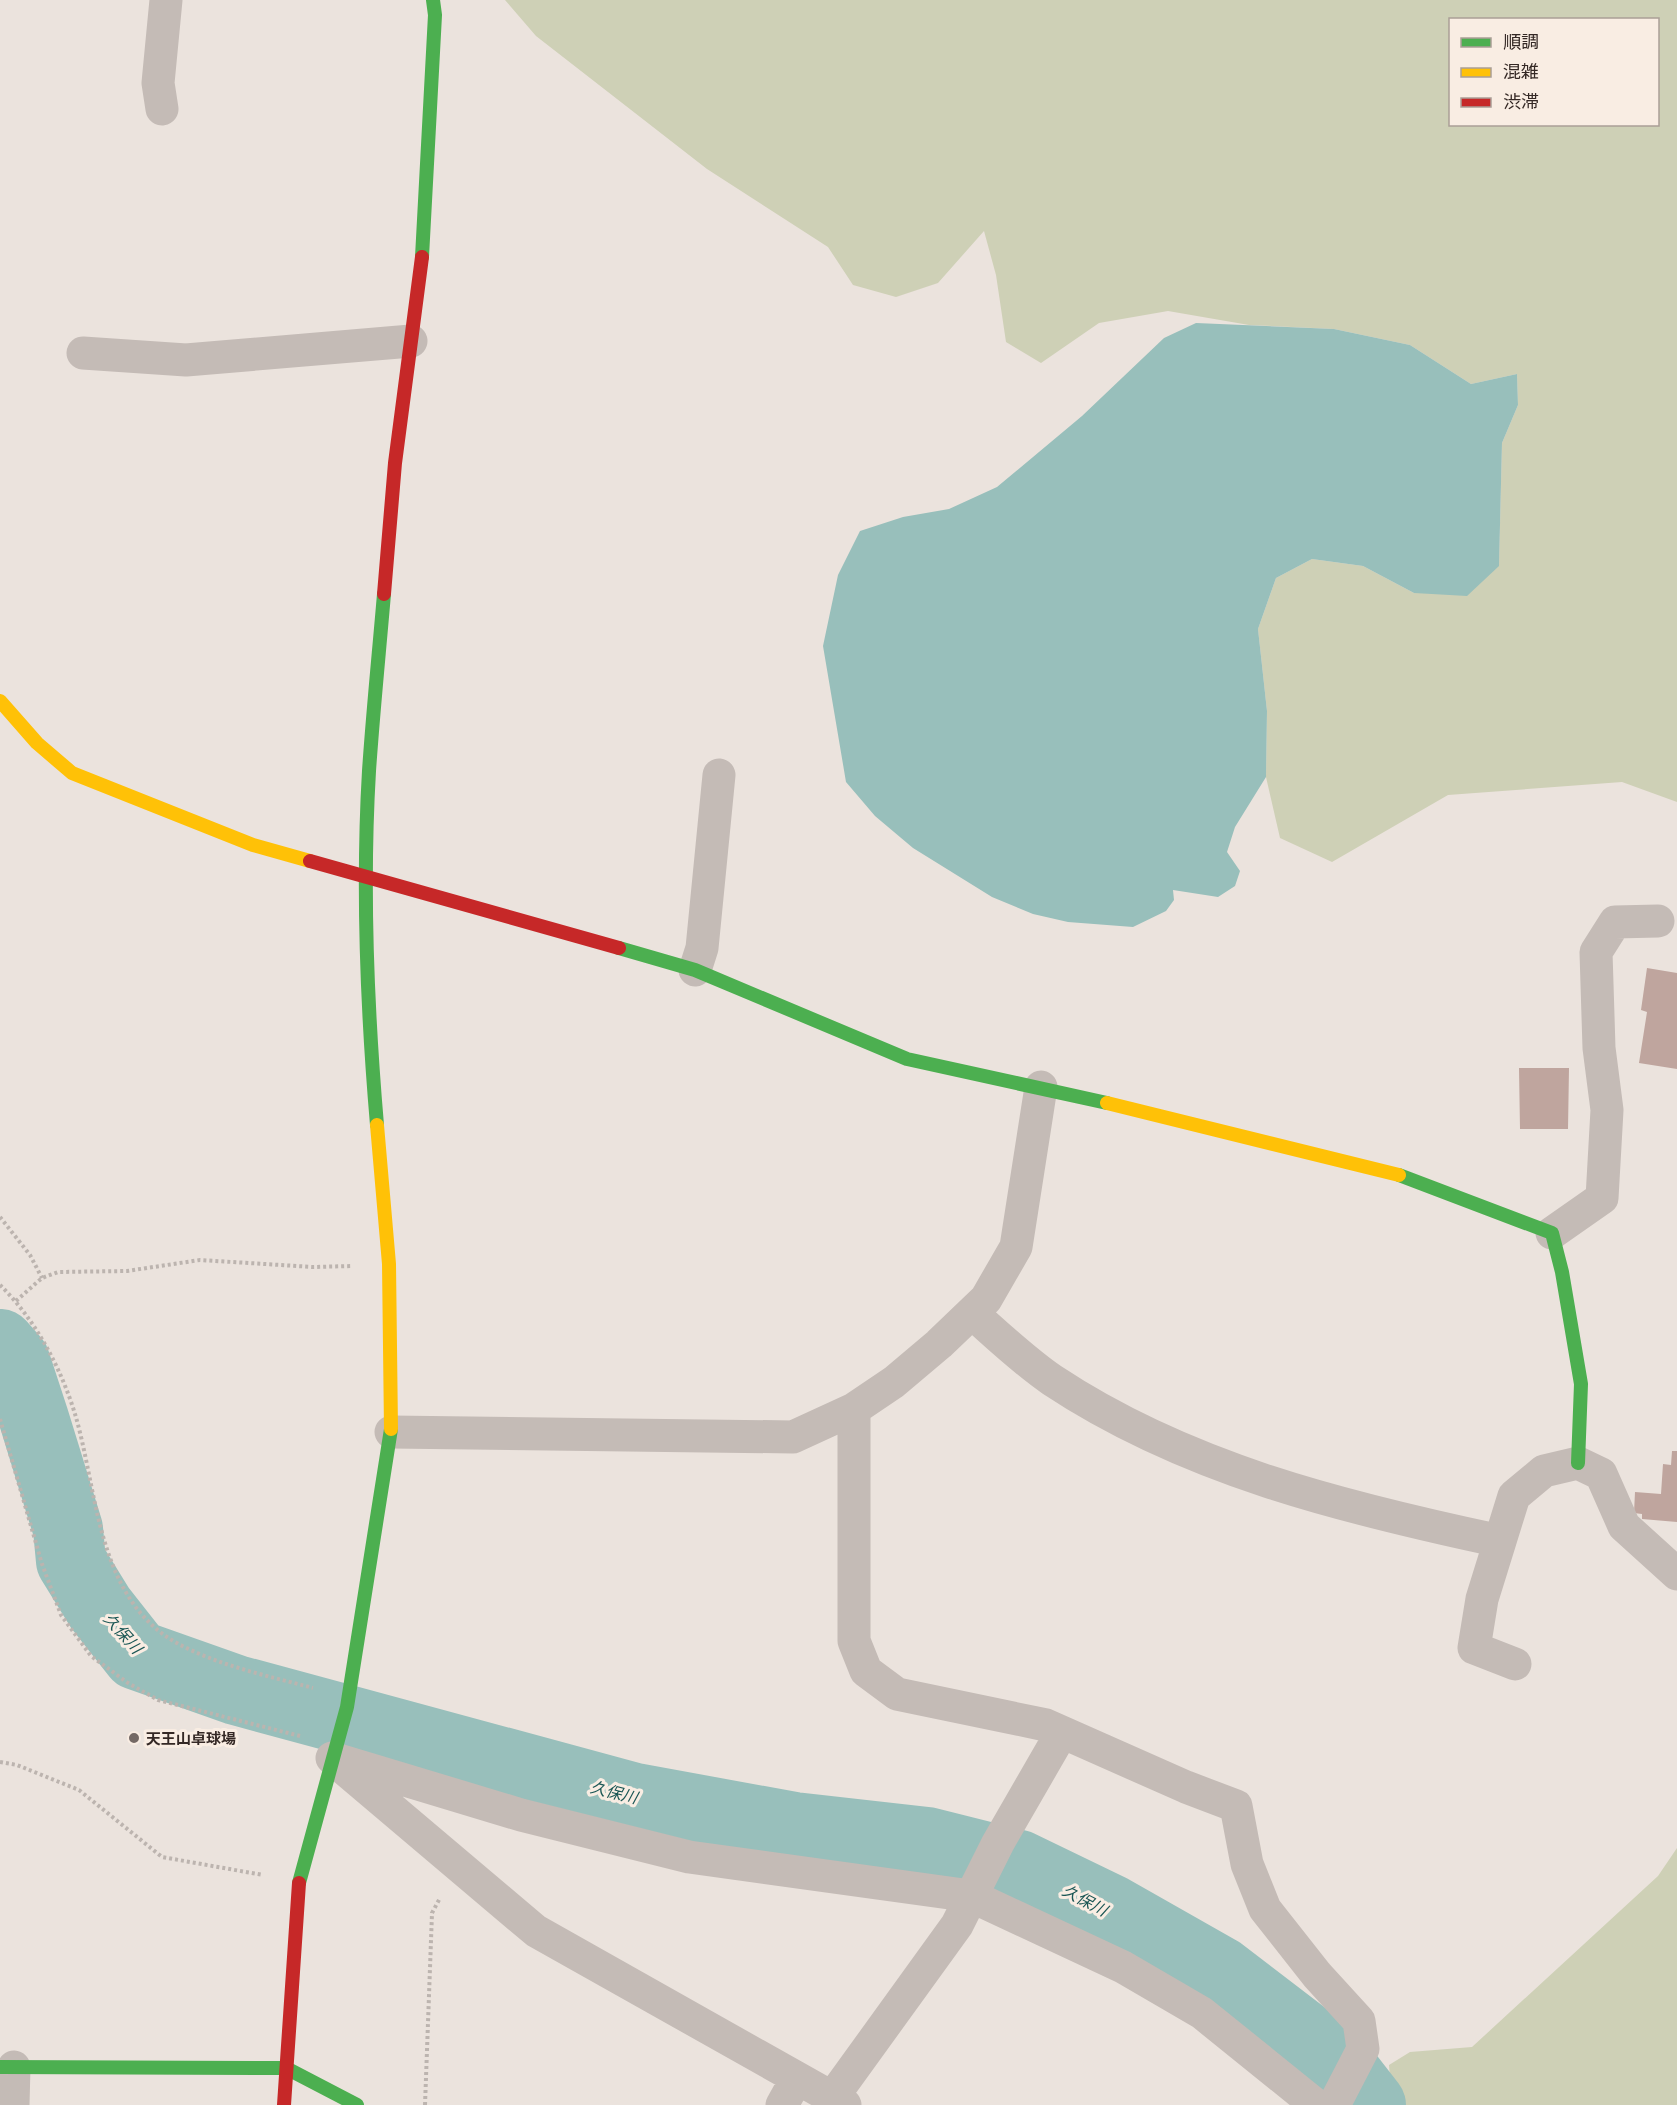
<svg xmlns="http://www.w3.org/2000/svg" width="1677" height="2105" font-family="'PT Sans Narrow','Noto Sans JP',sans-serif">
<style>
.green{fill:#ced0b6;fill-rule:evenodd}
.water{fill:#98bfbb}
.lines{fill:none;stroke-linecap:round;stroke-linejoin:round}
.river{stroke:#98bfbb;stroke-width:70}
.building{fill:#bfa59e}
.path{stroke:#bcb4af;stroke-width:4;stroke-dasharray:3 3;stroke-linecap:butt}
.street{stroke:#c4bbb6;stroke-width:33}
.fast{stroke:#4caf50;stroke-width:14}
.slow{stroke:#ffc107;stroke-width:14}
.jam{stroke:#c62828;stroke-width:14}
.poi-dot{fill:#746965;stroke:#f9ede3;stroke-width:2}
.labels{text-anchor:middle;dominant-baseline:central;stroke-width:6;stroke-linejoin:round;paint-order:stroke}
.poi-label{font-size:15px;font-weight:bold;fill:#342825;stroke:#f9ede3;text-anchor:start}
.water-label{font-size:16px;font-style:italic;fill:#1a5654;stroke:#f9ede3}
</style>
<rect width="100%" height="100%" fill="#ebe3dd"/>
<path class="green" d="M505,0H1677V802L1622,782L1448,795L1332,862L1280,838L1266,777L1267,711L1258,629L1276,578L1312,559L1363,566L1414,593L1499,565L1502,443L1518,405L1517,374L1471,384L1410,345L1334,329L1249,325L1168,311L1099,323L1041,363L1006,342L996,275L984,231L938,283L896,297L853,285L828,247L707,169L536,36ZM1450,20H1658V124H1450Z
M1677,1848V2105H1392L1389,2065L1410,2052L1472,2047L1658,1876Z"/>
<path class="water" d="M1196,323L1334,329L1410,345L1471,384L1517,374L1518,405L1502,443L1499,566L1467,596L1414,593L1363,566L1312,559L1276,578L1258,629L1267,711L1266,777L1235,827L1227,852L1240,871L1235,886L1218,897L1173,890L1174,900L1166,911L1133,927L1068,922L1033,914L992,897L913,848L875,816L846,782L823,646L838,575L860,531L903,517L949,509L997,487L1082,416L1164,338Z"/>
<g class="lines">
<path class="river" d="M0,1344L15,1361L34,1419L68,1529L71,1561L100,1608L137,1655L236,1690L635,1798L794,1827L927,1842L1019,1865L1110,1909L1221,1972L1336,2060L1371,2105"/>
</g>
<path class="building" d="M1647,968L1677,973V1069L1639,1063L1647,1012L1641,1010Z
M1519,1068H1569L1568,1129H1520Z
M1672,1451H1677V1522L1642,1519V1514L1634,1513L1635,1492L1661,1494L1663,1464L1671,1465Z"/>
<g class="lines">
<path class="path" d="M0,1217L30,1255L42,1278
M0,1285C35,1319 61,1368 75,1414C98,1491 96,1596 175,1642C216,1665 268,1676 313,1688
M16,1301L42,1278L58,1272L127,1271L200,1260L313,1267L353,1266
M0,1419L42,1564L61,1615L91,1656L128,1683L158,1700L300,1736
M0,1762L17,1765L79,1790L162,1857L263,1875
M425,2105L432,1913L440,1898"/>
<path class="street" d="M162,109L158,83L166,0
M83,353L186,360L411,341
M695,970L702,948L719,775
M1552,1233L1602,1198L1607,1110L1599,1048L1596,952L1615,922L1658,921
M972,1313C998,1336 1024,1361 1052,1380C1186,1469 1345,1508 1500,1541
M854,1409V1641L866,1671L897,1694L1046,1725L1186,1787L1236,1806L1247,1864L1265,1909L1317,1975L1359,2021L1363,2049L1334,2105
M391,1432L793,1437L854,1409L894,1382L939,1344L986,1299L1016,1247L1041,1087
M1515,1664L1474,1648L1482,1599L1514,1496L1544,1471L1578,1463L1601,1474L1624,1526L1677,1574
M332,1758L521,1815L689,1857L971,1896L1123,1967L1202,2013L1316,2105
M342,1767L536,1931L845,2105
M832,2098L957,1925L998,1843L1062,1732
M13,2105L14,2067
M782,2105L797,2078"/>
<path class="fast" d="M422,257L435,15L433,0
M619,948L695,970L907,1059L1107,1103
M377,1125C367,1008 362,889 369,771C373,712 379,653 384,594
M1399,1175L1552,1233L1562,1272L1581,1384L1578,1463
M299,1883L347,1707L391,1429
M0,2067L286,2068L357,2105"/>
<path class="slow" d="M0,701L37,743L72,773L253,845L310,861
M1107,1103L1399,1175
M377,1125L389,1264L391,1429"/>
<path class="jam" d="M384,594L395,463L422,257
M310,861L619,948
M284,2105L299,1883"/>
</g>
<circle class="poi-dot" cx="134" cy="1738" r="6"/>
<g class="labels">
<g class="poi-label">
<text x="146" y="1738">天王山卓球場</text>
</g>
<g class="water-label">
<text transform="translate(123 1633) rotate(48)">久保川</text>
<text transform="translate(614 1792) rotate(14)">久保川</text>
<text transform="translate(1085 1900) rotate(28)">久保川</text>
</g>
</g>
<rect x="1449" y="18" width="210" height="108" fill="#f9ede3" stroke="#aa9e97" stroke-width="1.5"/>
<rect x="1461" y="38" width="30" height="9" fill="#4caf50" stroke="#aa9e97" stroke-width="1.5"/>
<text x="1503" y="48" font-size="18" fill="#342825">順調</text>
<rect x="1461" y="68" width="30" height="9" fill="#ffc107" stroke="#aa9e97" stroke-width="1.5"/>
<text x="1503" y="78" font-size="18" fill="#342825">混雑</text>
<rect x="1461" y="98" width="30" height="9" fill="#c62828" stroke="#aa9e97" stroke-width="1.5"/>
<text x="1503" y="108" font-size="18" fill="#342825">渋滞</text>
</svg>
